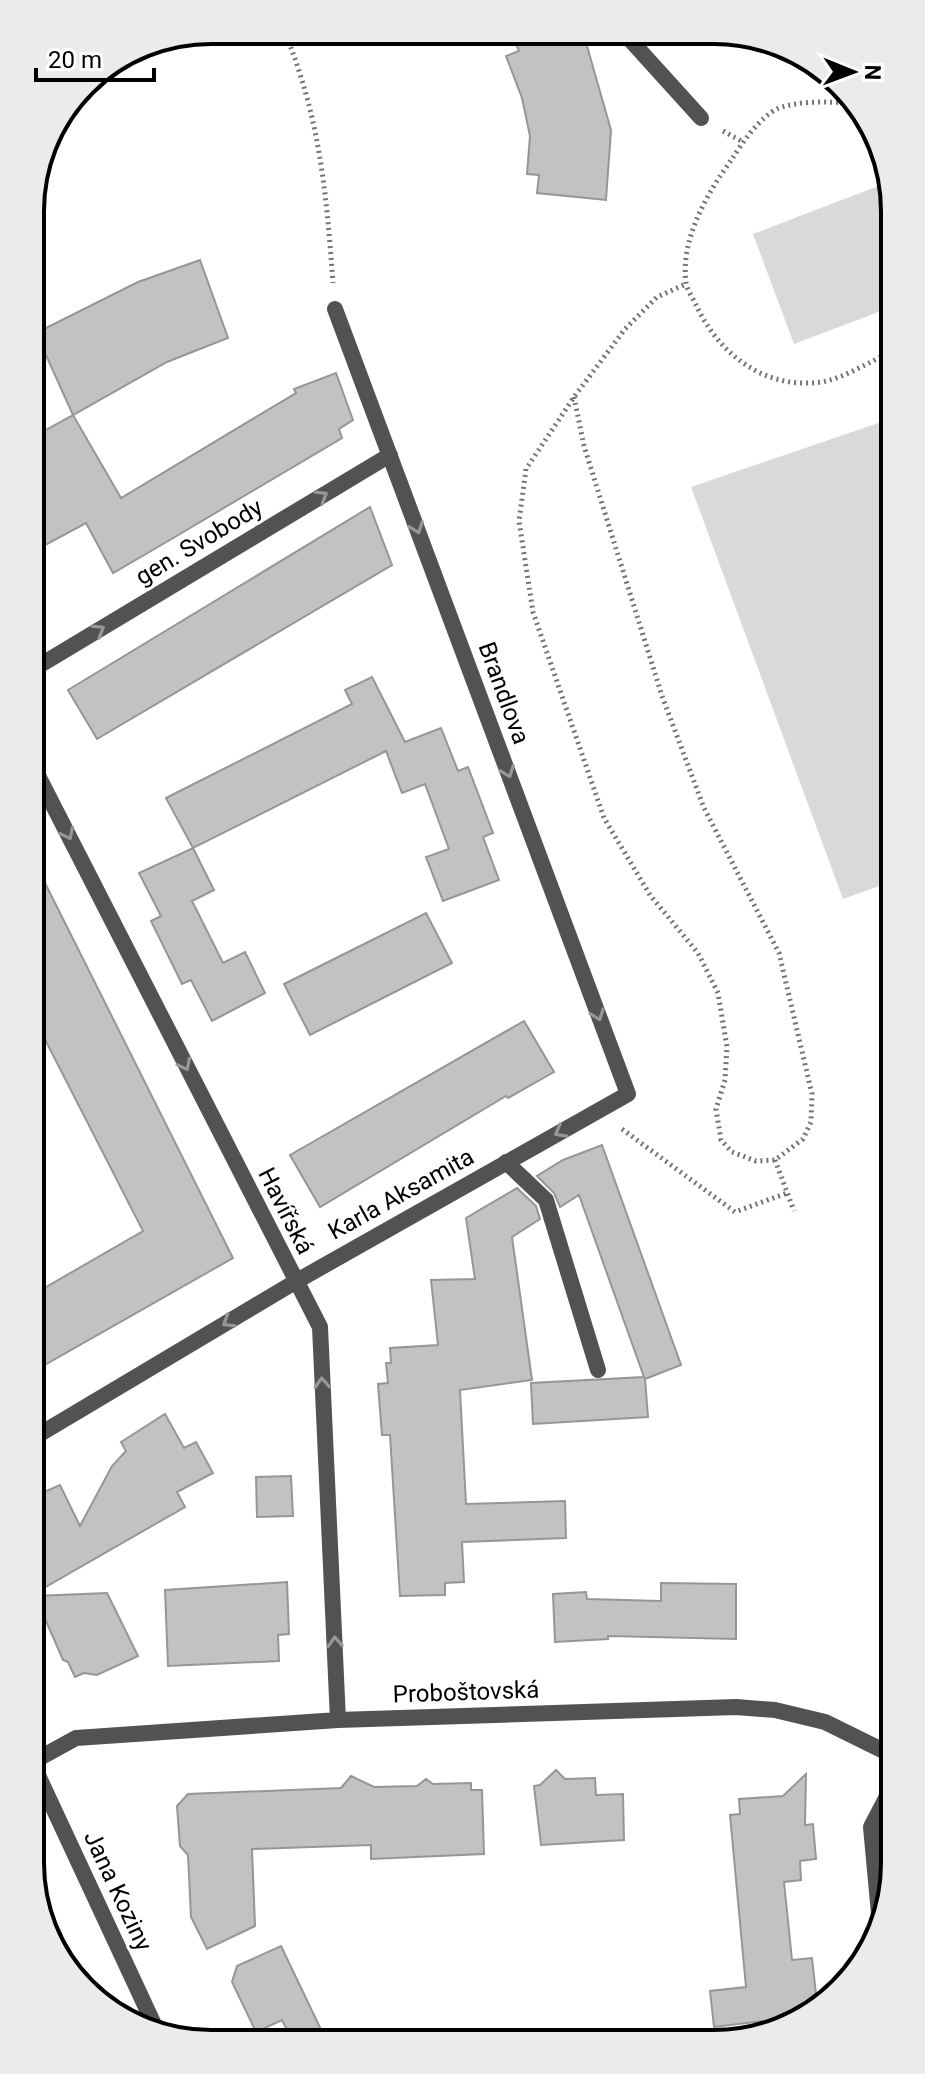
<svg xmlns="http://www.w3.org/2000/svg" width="925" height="2074" font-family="Roboto,sans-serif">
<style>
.green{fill:#d9d9d9}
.building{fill:#c2c2c2;stroke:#969696;stroke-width:2}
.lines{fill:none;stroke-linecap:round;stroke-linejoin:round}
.path{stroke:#747474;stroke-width:5;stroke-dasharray:2 4;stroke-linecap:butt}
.service{stroke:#525252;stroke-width:16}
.minor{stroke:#525252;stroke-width:16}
.oneway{stroke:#979797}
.labels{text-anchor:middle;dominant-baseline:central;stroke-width:6;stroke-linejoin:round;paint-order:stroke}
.street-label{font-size:24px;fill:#000;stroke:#fff}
.rim{fill:none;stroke:#000;stroke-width:4}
</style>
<rect width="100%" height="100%" fill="#fff"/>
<path class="green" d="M889,182V308L794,344L753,234Z
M890,419L891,882L843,899L691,487Z"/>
<path class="building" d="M511,32H583L611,130L606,200L537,193L539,175L527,174L530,136L522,98L506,56L519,51Z
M200,260L228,338L167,362L73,415L36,333L138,282Z
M336,373L353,420L339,429L342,438L163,544L113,573L86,523L32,552L31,438L73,415L121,498L296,393L294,389Z
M370,507L392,565L97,739L68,690Z
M372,677L405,742L441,728L458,771L468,767L493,833L483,837L499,880L443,901L426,857L449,849L425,784L402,793L386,751L193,848L166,798L352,704L345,690Z
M193,848L214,890L192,901L223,963L245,952L265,993L212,1021L191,980L182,984L151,921L161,916L139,873Z
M33,859L233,1258L34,1371V1294L143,1231L33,1016Z
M426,913L452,963L310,1035L284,984Z
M524,1021L554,1072L508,1098L506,1096L320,1207L290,1155Z
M602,1145L681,1365L645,1379L648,1417L533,1424L531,1383L644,1377L579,1195L560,1207L554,1193L537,1176L563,1160Z
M517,1188L536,1206L540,1219L512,1237L532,1380L460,1390L466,1504L565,1501L566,1538L462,1542L464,1582L445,1583V1595L400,1596L390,1435H382L378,1384L388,1383L386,1363H391L390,1348L438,1345L431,1280L475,1279L466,1218Z
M165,1414L184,1448L196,1442L213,1473L177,1492L185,1507L35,1593V1496L60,1485L80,1526L112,1466L126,1451L121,1442Z
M291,1476L293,1516L257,1517L256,1477Z
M287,1582L289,1634L278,1635L279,1661L168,1666L165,1590Z
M661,1583L736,1584V1639L608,1636V1639L555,1642L553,1594L586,1592L587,1599L661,1601Z
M107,1593L138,1656L97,1675L84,1673L75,1677L68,1662L63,1660L35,1596Z
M556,1770L565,1779L595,1778L596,1795L623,1794L624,1840L541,1845L534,1786L540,1785Z
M806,1774L805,1825L813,1824L816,1859L800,1861L801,1880L784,1882L792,1960L812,1958L817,2003L765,2035L764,2021L714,2027L710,1991L746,1987L730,1815L740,1814L739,1799L783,1796Z
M351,1776L374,1787L417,1786L426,1779L433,1784L471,1783V1790H482L484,1854L371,1859V1845L252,1849L255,1926L207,1949L191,1917L188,1855L180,1846L177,1806L188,1794L341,1788Z
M281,1946L326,2040H292L282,2020L256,2032L232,1982L237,1966Z"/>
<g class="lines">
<path class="path" d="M284,30C320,118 326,190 333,283
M850,103C829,102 798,100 777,109C760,117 742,143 732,159C708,192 680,239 686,283C687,290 693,298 696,305C719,354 764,390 822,382C844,378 869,362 889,353
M723,131L743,142
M574,397L584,446L662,696L704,808L779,953L812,1094L811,1122L803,1139L775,1160L756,1161L732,1152L721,1140L716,1109L725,1080L727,1047L718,993L698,953L650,895L604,818L533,612L519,521L526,469L574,397L625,329L657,297L686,284
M622,1129L735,1212L787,1193
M775,1160L794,1211"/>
<path class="service" d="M506,1162L546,1200L598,1370"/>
<path class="minor" d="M624,33L701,118
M32,670L390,455
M32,764L320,1327L338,1720
M35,1437L295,1282L628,1094L335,309
M36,1760L76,1738L338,1720L736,1707L775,1710L825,1722L894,1756
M36,1771L157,2031
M879,1914L871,1827L894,1783"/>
</g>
<defs><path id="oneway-chevron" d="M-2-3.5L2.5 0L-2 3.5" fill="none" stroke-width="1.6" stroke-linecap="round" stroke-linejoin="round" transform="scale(2)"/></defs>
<g class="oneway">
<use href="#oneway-chevron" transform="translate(322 496) rotate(-31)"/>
<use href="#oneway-chevron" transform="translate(417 528) rotate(70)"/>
<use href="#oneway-chevron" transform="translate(99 630) rotate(-31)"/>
<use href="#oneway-chevron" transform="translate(508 772) rotate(70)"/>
<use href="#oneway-chevron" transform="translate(68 834) rotate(63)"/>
<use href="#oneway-chevron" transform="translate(598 1015) rotate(70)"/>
<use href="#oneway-chevron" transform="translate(185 1065) rotate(63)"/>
<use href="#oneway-chevron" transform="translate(560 1132) rotate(151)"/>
<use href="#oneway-chevron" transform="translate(228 1322) rotate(149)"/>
<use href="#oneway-chevron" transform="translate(322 1383) rotate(-93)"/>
<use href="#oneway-chevron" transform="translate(335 1642) rotate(-93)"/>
</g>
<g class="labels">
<g class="street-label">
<text transform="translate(199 542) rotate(-31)">gen. Svobody</text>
<text transform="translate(504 693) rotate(70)">Brandlova</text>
<text transform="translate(401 1194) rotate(-29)">Karla Aksamita</text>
<text transform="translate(286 1211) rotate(63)">Havířská</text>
<text transform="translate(466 1692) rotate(-2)">Proboštovská</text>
<text transform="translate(118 1891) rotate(65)">Jana Koziny</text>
</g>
</g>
<path d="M0 0H925V2074H0ZM211 44H714A167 167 0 0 1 881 211V1863A167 167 0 0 1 714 2030H211A167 167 0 0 1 44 1863V211A167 167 0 0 1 211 44Z" fill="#ebebeb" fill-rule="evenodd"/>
<path class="rim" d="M211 44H714A167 167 0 0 1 881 211V1863A167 167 0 0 1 714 2030H211A167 167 0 0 1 44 1863V211A167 167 0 0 1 211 44Z"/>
<g transform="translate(853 72) rotate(91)" stroke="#ffffff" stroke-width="6" paint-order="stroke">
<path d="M0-6L14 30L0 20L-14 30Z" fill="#000000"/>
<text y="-12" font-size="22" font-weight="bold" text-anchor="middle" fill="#000000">N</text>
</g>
<path d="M36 68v12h118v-12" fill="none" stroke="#000000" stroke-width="4"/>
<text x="48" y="68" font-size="24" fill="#000000" stroke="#ffffff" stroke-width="6" paint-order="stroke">20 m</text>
</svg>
